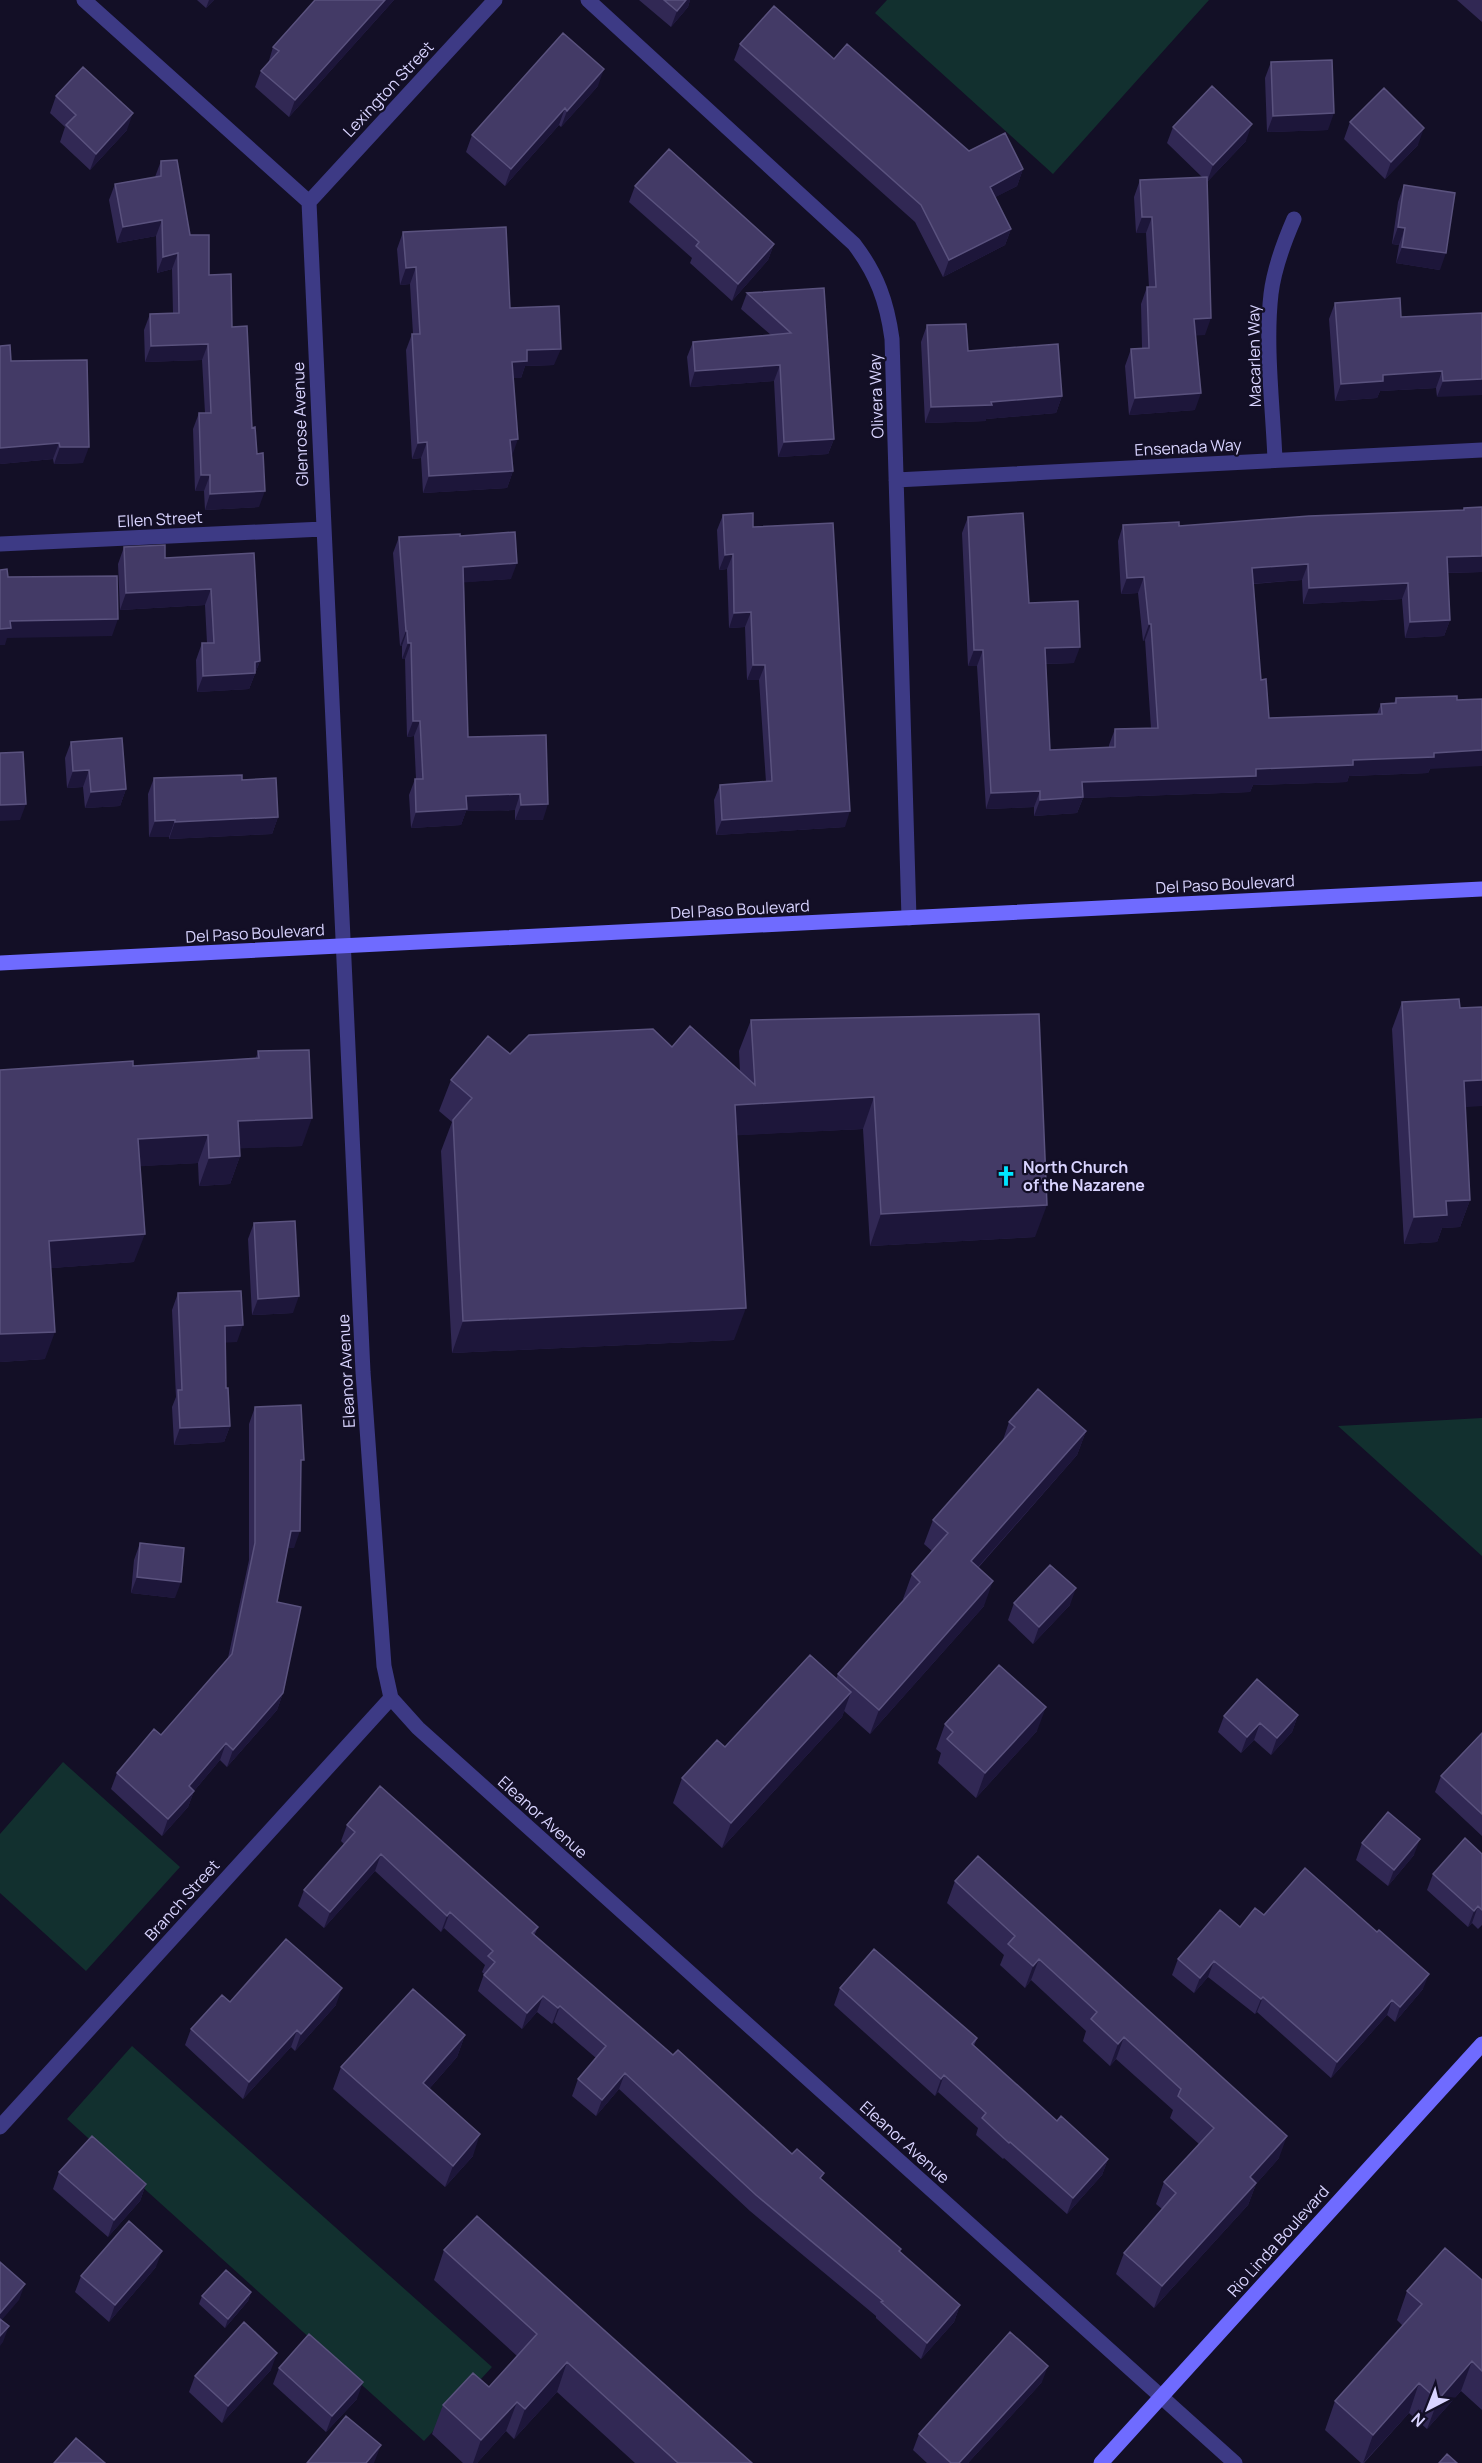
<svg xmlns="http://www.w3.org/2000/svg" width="1482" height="2463" font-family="Manrope,sans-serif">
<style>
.green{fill:#12302f}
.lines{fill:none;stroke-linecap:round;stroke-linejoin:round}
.street{stroke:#3d3a85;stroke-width:15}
.secondary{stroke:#6f6bff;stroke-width:15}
.wall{fill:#312854}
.shaded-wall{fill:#1d163a}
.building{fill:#433a66;stroke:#5a527e;stroke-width:1.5}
.labels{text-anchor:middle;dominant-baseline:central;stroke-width:4.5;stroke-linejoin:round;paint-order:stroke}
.street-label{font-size:16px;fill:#d9d4ff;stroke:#130f26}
.poi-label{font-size:16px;font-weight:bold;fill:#d9d4ff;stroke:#130f26;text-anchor:start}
</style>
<rect width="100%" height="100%" fill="#130f26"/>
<path class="green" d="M887,0H1209L1053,174L875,13Z
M1482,1418V1556L1338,1426Z
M63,1762L180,1867L86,1971L0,1893V1834Z
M132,2046L492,2367L424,2441L67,2119Z"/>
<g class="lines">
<path class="street" d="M84,0L309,202L363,1372L384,1666L391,1698L418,1728L1235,2463
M588,0L854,244C877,274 887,302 892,339L909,918
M309,202L495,0
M1275,460C1273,408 1265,346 1271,294C1274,269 1284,242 1294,219
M896,480L1482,450
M0,544L323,529
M0,2127L391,1698"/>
<path class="secondary" d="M0,963L1482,889
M1101,2463L1482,2044"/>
</g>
<path class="wall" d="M197,0H214L206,8Z
M315,0H394L289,117L255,87L261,71L268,64L273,47Z
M639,0H690L688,7L671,27Z
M1457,0H1482V22Z
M740,44L834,59L969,151L1023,169L1017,186L995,197L1011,229L1005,245L943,277L915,222L734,60Z
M1271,62L1328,130L1267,132L1265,78Z
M598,86L561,127L559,125L505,186L466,152L472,135Z
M56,96L127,130L90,170L60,142L65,127L50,113Z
M1350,122L1418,145L1385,179L1344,139Z
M1173,127L1246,141L1207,182L1205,335H1196L1195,410L1129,415L1125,366L1131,349L1142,348L1141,304L1147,287H1149L1146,233H1136L1134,197L1140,180L1203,178L1167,143Z
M161,161L190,235L209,275L232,327L252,428L259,507L205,510L204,491H195L193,429L199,413H205L202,360L145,362L144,330L150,314H173L172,269L157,273L156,236L117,243L109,200L115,184L155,177Z
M1404,185L1440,270L1396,263L1399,245L1392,244L1398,202Z
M635,186L774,244L768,260L732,301L690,263L692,258L629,202Z
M403,232L510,308L554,365L525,366L521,378H514L512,456L513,471L507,488L423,493L421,458L412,459L406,350L412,334H413L410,284L400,285L397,249Z
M824,288L834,439L828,454L778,457L774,381L690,387L687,357L693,342L771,335L741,309L747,293Z
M1335,303L1401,317L1482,313L1437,397L1436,388L1380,391L1377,398L1335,401L1329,319Z
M927,325L968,351L1062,396L1056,413L986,419V421L925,423L921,342Z
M0,346L11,361L83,463L54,464L53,459L0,464Z
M1464,508L1482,572L1448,573L1450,620L1444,636L1405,638L1402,599L1303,604L1302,580L1253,584L1261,680L1269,718L1377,714L1381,704L1394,703L1396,698L1430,769L1428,773L1349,776L1347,782L1253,785L1250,792L1083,798L1077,813L1034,816V807L986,809L977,666H968L962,533L968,517L1029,603L1074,663L1046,664L1050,750L1109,747V745L1115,729L1151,728L1145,640L1143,641L1138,593L1121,594L1118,541L1123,525L1179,526L1463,510Z
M723,515L753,527L845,827L716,835L714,800L720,785L766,782L759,680H747L745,627L729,628L727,569L719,570L717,530Z
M460,536L511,579L464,582L468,737L543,820H515V810L466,811L461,825L411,828L409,795L415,779H416L414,736L407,737L405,659H402V646H400L393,553L399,537Z
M124,547L165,558L254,553L260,661L249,689L197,692L196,660L202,643H207L205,605L120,610L118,564Z
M71,742L126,789L120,806L85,808L83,787L67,788L65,758Z
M154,778L242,780L278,817L272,834L169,839V837H149L148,794Z
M1402,1002L1465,1107L1470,1200L1460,1227L1442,1228L1437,1242L1404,1244L1392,1029Z
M1039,1014L1035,1237L870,1246L863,1129L737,1135L734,1340L452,1353L441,1151L452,1122L439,1111L451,1080L510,1054L672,1047L740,1072L739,1051L751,1020Z
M258,1051L302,1146L239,1148L240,1156L230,1184L199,1186L198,1163L140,1166L134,1262L51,1268L45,1359L0,1362V1070L133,1066L256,1058Z
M254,1223L293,1313L252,1315L248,1239Z
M178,1293L237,1342H226V1388L230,1426L224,1442L174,1445L172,1407L176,1397L172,1310Z
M255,1407L301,1469L294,1548H288L277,1602L283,1693L277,1710L227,1767L220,1760L194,1791L188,1807L162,1836L111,1789L117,1773L161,1735L228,1658L249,1560V1424Z
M1009,1422L1086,1431L1077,1455L978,1568L984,1606L870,1734L844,1711L842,1717L722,1848L673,1803L682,1778L725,1747L836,1679L838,1674L904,1600L903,1599L912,1574L932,1551L924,1544L933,1520L1002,1443Z
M140,1543L175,1598L131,1593L134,1560Z
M1014,1603L1070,1605L1033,1644L1008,1620Z
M1298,1715L1292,1732L1271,1755L1254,1740L1241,1753L1218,1732L1224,1716Z
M945,1724L1037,1731L976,1798L938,1763L941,1753L936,1749Z
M1482,1733V1836L1435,1792L1441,1776Z
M347,1825L538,1927L534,1936L673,2055L792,2154L901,2249L900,2252L960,2305L954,2322L921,2359L876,2318V2316L750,2211L619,2089L596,2116L572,2096L578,2079L596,2058L554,2022L552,2024L537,2012L522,2029L478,1991L484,1974L482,1972L485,1965L444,1928L441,1932L375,1871L324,1928L298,1906L304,1890L344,1844L341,1841Z
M1362,1843L1414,1855L1388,1886L1356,1860Z
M1482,1854V1925L1478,1929L1472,1923L1468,1927L1427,1890L1433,1874Z
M955,1881L1279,2158L1256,2184L1248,2205L1154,2308L1116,2274L1124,2253L1162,2209L1156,2204L1164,2182L1199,2144L1170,2118L1173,2110L1116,2059L1110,2066L1083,2041L1086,2031L1031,1980L1025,1988L1000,1965L1004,1955L947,1903Z
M1264,1915L1423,1989L1395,2022L1387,2015L1331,2078L1257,2012L1255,2014L1208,1977L1194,1993L1172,1975L1178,1959Z
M840,1988L977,2038L974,2046L1057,2121L1108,2159L1102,2175L1067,2214L1004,2158L1003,2159L976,2135L978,2128L938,2092L935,2096L834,2005Z
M230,2002L336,2005L295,2051L291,2047L243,2099L185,2045L191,2029Z
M465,2035L457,2057L429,2089L473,2156L445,2187L333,2089L341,2067Z
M59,2172L146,2184L140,2201L108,2237L53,2189Z
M444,2250L752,2463H635L557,2392L514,2439L506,2431L477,2463H463L432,2434L443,2405L489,2387L517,2356L434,2280Z
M156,2267L109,2322L75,2292L81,2276Z
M1482,2280V2410L1461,2391L1427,2429L1409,2413L1364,2463H1361L1325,2430L1335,2401L1403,2326L1397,2320L1407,2291Z
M251,2292L248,2301L225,2328L199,2304L202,2296Z
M279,2368L357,2399L326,2432L273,2384Z
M271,2370L222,2423L189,2392L195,2376Z
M1042,2382L968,2463H927L913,2450L919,2434Z"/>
<path class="shaded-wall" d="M209,0H214L206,8Z
M385,0H394L289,117L295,100Z
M686,0H690L688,7L671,27L677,11Z
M604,69L598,86L561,127L567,111Z
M565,108L559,125L505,186L511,169Z
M133,113L127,130L90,170L96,154Z
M1334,113L1328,130L1267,132L1273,116Z
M1252,124L1246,141L1207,182L1213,165Z
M1424,128L1418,145L1385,179L1391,162Z
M1023,169L1017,186L984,203L990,187Z
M1142,217H1152L1146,233H1136Z
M162,220L156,236L117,243L123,227Z
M1398,227L1405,228L1399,245L1392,244Z
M1011,229L1005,245L943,277L949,260Z
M774,244L768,260L732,301L738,284Z
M1402,247L1446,253L1440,270L1396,263Z
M178,253L172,269L157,273L163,257Z
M416,267L410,284L400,285L406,268Z
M1211,318L1205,335L1188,336L1194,319Z
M208,344L202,360L145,362L151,346Z
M561,349L554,365L525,366L521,378H506L512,362L527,350Z
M780,365L774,381L690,387L695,371Z
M1442,371L1436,388L1380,391L1377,398L1335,401L1341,384L1383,375Z
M1482,379V395L1437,397L1443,381Z
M1201,393L1195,410L1129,415L1135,398Z
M1062,396L1056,413L986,419V421L925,423L931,407Z
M518,439L512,456L504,457L510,440Z
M834,439L828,454L778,457L784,442Z
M427,442L421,458L412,459L418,443Z
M59,443L53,459L0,464V448Z
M60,447H89L83,463L54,464Z
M513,471L507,488L423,493L429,476Z
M201,475H210L204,491H195Z
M265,491L259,507L205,510L210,494Z
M733,554L727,569L719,570L725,555Z
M1482,556V572L1441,573L1447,557Z
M517,563L511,579L457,583L463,567Z
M1308,564L1302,580L1246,584L1252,568Z
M1144,577L1138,593L1121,594L1127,578Z
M1408,583L1402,599L1303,604L1309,588Z
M211,589L205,605L120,610L126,593Z
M751,612L745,627L729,628L734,613Z
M118,619L112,636L7,638L5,645H0V629L10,621Z
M1450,620L1444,636L1405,638L1410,622Z
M1149,624H1151L1145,640L1143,641Z
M406,631H407L402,646H400Z
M408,643H411L405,659H402Z
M1080,647L1074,663L1039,664L1045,648Z
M974,650H983L977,666H968Z
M260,661L249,689L197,692L203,676L255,662Z
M753,665H765L759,680H747Z
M413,721H420L414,736L407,737Z
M1482,750V766L1430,769L1428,773L1349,776L1347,782L1253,785L1250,792L1083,798L1077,813L1034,816L1040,800L1082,782L1256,769L1434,753Z
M89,770L83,787L67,788L73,771Z
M126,789L120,806L85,808L91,792Z
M1040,791L1034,807L986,809L991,793Z
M520,794L515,810L466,811L461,825L411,828L416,812L466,796Z
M26,804L20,820L0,821V805Z
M548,804L543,820H515L521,805Z
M850,811L845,827L716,835L722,820Z
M278,817L272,834L169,839L175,822Z
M175,820L169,837H149L155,821Z
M1482,1080V1106L1454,1108L1464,1081Z
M874,1097L863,1129L724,1136L735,1105Z
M312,1118L302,1146L228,1149L238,1121Z
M208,1135L198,1163L128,1167L138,1139Z
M240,1156L230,1184L199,1186L209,1158Z
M1470,1200L1460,1227L1442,1228L1437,1242L1404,1244L1414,1217L1446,1201Z
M1047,1205L1035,1237L870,1246L881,1214Z
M145,1234L134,1262L39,1269L49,1241Z
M299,1296L293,1313L252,1315L258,1299Z
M746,1308L734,1340L452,1353L463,1321Z
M243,1325L237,1342L219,1343L225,1326Z
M55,1332L45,1359L0,1362V1334Z
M230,1426L224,1442L174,1445L180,1428Z
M1086,1431L1077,1455L962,1585L971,1561Z
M291,1531H300L294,1548H285Z
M137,1577L181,1582L175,1598L131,1593Z
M993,1581L984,1606L870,1734L879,1710Z
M1076,1588L1070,1605L1033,1644L1039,1627Z
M851,1692L842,1717L722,1848L731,1823Z
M283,1693L277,1710L227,1767L233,1750Z
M1046,1707L1037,1731L976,1798L985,1773Z
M1298,1715L1292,1732L1271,1755L1277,1738Z
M1260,1723L1254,1740L1241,1753L1247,1737Z
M226,1743L220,1760L194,1791L188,1807L162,1836L168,1819L189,1786Z
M1420,1839L1414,1855L1388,1886L1394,1870Z
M381,1854L375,1871L324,1928L330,1912Z
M1478,1906L1472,1923L1468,1927L1474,1911Z
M450,1912L444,1928L441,1932L447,1916Z
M1039,1959L1031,1980L1025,1988L1033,1966Z
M1214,1961L1208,1977L1194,1993L1200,1978Z
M1429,1974L1423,1989L1395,2022L1400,2007Z
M342,1988L336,2005L295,2051L301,2034Z
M543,1996L537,2012L522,2029L527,2013Z
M1263,1997L1257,2012L1255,2014L1261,1999Z
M1392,2000L1387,2015L1331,2078L1337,2062Z
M560,2006L554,2022L552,2024L558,2008Z
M297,2030L291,2047L243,2099L249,2082Z
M465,2035L457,2057L415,2105L423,2083Z
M1124,2037L1116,2059L1110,2066L1118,2044Z
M625,2073L619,2089L596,2116L602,2100Z
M944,2075L938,2092L935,2096L941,2079Z
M480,2134L473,2156L445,2187L453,2166Z
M1287,2136L1279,2158L1256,2184L1248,2205L1154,2308L1162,2286L1250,2177Z
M1108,2159L1102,2175L1067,2214L1073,2198Z
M146,2184L140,2201L108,2237L114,2220Z
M162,2251L156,2267L109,2322L115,2305Z
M25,2284L19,2300L0,2322V2313Z
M251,2292L248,2301L225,2328L228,2319Z
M960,2305L954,2322L921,2359L927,2343Z
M9,2326L3,2342L0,2346V2336Z
M277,2353L271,2370L222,2423L228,2406Z
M1472,2361L1461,2391L1427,2429L1438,2400Z
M567,2362L557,2392L514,2439L525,2409Z
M1048,2366L1042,2382L968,2463H959Z
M363,2382L357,2399L326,2432L332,2416Z
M1419,2383L1409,2413L1363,2463L1373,2435Z
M517,2402L506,2431L477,2463H473L481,2440Z
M381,2445L374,2463H366Z"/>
<path class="building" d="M315,0H385L295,100L261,71L279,51L273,47Z
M664,0H686L677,11Z
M774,6L834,59L847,44L969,151L1005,133L1023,169L990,187L1011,229L949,260L921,205L740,44Z
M563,33L604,69L567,111L565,108L511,169L472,135Z
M1332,60L1334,113L1273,116L1271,62Z
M83,67L133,113L96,154L66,125L76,115L56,96Z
M1212,86L1252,124L1213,165L1173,127Z
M1384,88L1424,128L1391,162L1350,122Z
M669,149L774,244L738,284L696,246L699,242L635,186Z
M177,160L190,235H209V275L231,274L232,327L247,326L252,428L255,427L257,454L263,453L265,491L210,494V475H201L199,413H211L208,344L151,346L150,314L179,313L178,253L163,257L162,220L123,227L115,184L161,176V161Z
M1207,177L1211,318L1194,319L1201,393L1135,398L1131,349L1149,348L1147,287H1156L1152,217H1142L1140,180Z
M1404,185L1455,193L1446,253L1402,247L1405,228L1398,227Z
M506,227L510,308L559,306L561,349L527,350V361L512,362L518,439L510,440L513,471L429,476L427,442L418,443L412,334H420L416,267L406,268L403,232Z
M824,288L834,439L784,442L780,365L695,371L693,342L791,333L747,293Z
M1400,298L1401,317L1482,313V379L1443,381L1442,371L1383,375V381L1341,384L1335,303Z
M966,324L968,351L1058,344L1062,396L991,402L992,405L931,407L927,325Z
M10,345L11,361L87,360L89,447H60L59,443L0,448V346Z
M1482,507V556L1447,557L1450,620L1410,622L1408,583L1309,588L1308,564L1252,568L1261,680L1266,679L1269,718L1382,714L1381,704L1396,703V698L1457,696V700L1482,699V750L1434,753V757L1353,760V765L1256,769V776L1082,782L1083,797L1040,800V791L991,793L983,650H974L968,517L1023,513L1029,603L1078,601L1080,647L1045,648L1050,750L1115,747V729L1158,728L1151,624H1149L1144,577L1127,578L1123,525L1179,522V526L1309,516L1464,510V508Z
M753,513V527L833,523L850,811L722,820L720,785L772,781L765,665H753L751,612L734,613L733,554L725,555L723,515Z
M515,532L517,563L463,567L468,737L546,735L548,804L521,805L520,794L466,796L467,809L416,812L415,779H423L420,721H413L411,643H408L407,631H406L399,537L460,534V536Z
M165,545V558L254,553L260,661L255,662V673L203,676L202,643H214L211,589L126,593L124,547Z
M7,569L8,577L117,576L118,619L10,621L11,628L0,629V570Z
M122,738L126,789L91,792L89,770L73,771L71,742Z
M23,752L26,804L0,805V753Z
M242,775V780L276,778L278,817L175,822V820L155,821L154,778Z
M1459,999L1460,1008L1482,1007V1080L1464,1081L1470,1200L1446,1201L1447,1215L1414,1217L1402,1002Z
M1039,1014L1047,1205L881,1214L874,1097L735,1105L746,1308L463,1321L453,1120L472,1098L451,1080L488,1036L510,1054L529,1035L653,1029L672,1047L690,1026L755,1085L751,1020Z
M309,1050L312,1118L238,1121L240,1156L209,1158L208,1135L138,1139L145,1234L49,1241L55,1332L0,1334V1070L133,1061V1066L259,1058L258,1051Z
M295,1221L299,1296L258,1299L254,1223Z
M241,1291L243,1325L225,1326L226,1388H228L230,1426L180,1428L178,1390H182L178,1293Z
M1038,1389L1086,1431L971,1561L993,1581L879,1710L838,1674L920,1582L912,1574L948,1533L933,1520L1015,1427L1009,1422Z
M301,1405L304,1460H301L300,1531H291L277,1602L301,1607L283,1693L233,1750L226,1743L189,1786L194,1791L168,1819L117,1773L154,1729L161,1735L232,1654L255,1543V1407Z
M140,1543L184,1548L181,1582L137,1577Z
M1050,1565L1076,1588L1039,1627L1014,1603Z
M810,1655L851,1692L731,1823L682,1778L717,1740L725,1747Z
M999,1665L1046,1707L985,1773L947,1739L953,1732L945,1724Z
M1257,1679L1298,1715L1277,1738L1260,1723L1247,1737L1224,1716Z
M1482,1733V1814L1441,1776Z
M380,1786L538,1927L532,1933L673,2055L678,2050L792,2154L797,2149L824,2173L820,2178L901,2249L899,2251L960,2305L927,2343L881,2302L883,2301L756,2195L625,2073L602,2100L578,2079L606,2046L560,2006L558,2008L543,1996L527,2013L484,1975L495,1962L488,1956L493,1951L450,1912L447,1916L381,1854L330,1912L304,1890L355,1832L347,1825Z
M1388,1812L1420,1839L1394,1870L1362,1843Z
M1465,1838L1482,1854V1910L1478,1906L1474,1911L1433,1874Z
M978,1856L1287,2136L1250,2177L1256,2183L1162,2286L1124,2253L1176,2193L1164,2182L1214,2128L1178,2096L1181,2089L1124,2037L1118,2044L1091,2019L1097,2012L1039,1959L1033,1966L1008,1944L1015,1936L955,1881Z
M1305,1868L1377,1932L1379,1930L1429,1974L1400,2007L1392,2000L1337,2062L1263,1997L1261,1999L1214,1961L1200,1978L1178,1959L1220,1910L1240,1927L1255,1908L1264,1915Z
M286,1939L342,1988L301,2034L297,2030L249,2082L191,2029L222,1995L230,2002Z
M874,1949L977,2038L972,2044L1057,2121L1061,2116L1108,2159L1073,2198L1010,2142L1009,2143L982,2118L986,2113L944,2075L941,2079L840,1988Z
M413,1989L465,2035L423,2083L480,2134L453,2166L341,2067Z
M92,2136L146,2184L114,2220L59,2172Z
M477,2216L752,2463H678L567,2362L525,2409L517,2402L481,2440L443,2405L473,2373L489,2387L537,2334L444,2250Z
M129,2221L162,2251L115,2305L81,2276Z
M1445,2248L1482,2280V2371L1472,2361L1438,2400L1419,2383L1373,2435L1335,2401L1422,2304L1407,2291Z
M0,2262L25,2284L0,2313Z
M226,2270L251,2292L228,2319L202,2296Z
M0,2319L9,2326L0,2336Z
M244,2322L277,2353L228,2406L195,2376Z
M1010,2332L1048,2366L959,2463H951L919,2434Z
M309,2334L363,2382L332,2416L279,2368Z
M346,2416L381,2445L366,2463H307Z
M76,2438L105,2463H54Z
M1447,2454L1457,2463H1439Z"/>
<defs>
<g id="church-bare" transform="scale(1.62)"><path d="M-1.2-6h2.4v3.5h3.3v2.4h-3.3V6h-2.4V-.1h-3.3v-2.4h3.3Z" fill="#00e5ff" stroke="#130f26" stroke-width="2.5" paint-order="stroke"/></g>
</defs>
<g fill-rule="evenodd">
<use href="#church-bare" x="1006" y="1176"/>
</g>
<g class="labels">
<g class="street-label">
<text transform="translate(388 89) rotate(-47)">Lexington Street</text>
<text transform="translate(1254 356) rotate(-91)">Macarlen Way</text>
<text transform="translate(876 396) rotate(-92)">Olivera Way</text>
<text transform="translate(300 424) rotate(-92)">Glenrose Avenue</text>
<text transform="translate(1188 447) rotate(-3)">Ensenada Way</text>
<text transform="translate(160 519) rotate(-3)">Ellen Street</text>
<text transform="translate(1225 884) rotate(-3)">Del Paso Boulevard</text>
<text transform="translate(740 909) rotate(-3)">Del Paso Boulevard</text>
<text transform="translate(255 933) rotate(-3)">Del Paso Boulevard</text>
<text transform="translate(346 1371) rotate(-93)">Eleanor Avenue</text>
<text transform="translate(543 1817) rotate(42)">Eleanor Avenue</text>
<text transform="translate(182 1900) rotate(-48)">Branch Street</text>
<text transform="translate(905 2142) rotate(42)">Eleanor Avenue</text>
<text transform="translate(1278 2241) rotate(-48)">Rio Linda Boulevard</text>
</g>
<g class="poi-label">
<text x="1023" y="1167">North Church<tspan x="1023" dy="18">of the Nazarene</tspan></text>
</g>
</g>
<g transform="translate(1428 2409) rotate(222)" stroke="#130f26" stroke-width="4.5" paint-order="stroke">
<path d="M0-4.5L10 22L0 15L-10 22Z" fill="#d9d4ff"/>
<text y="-9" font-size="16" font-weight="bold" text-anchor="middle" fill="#d9d4ff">N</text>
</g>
</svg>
